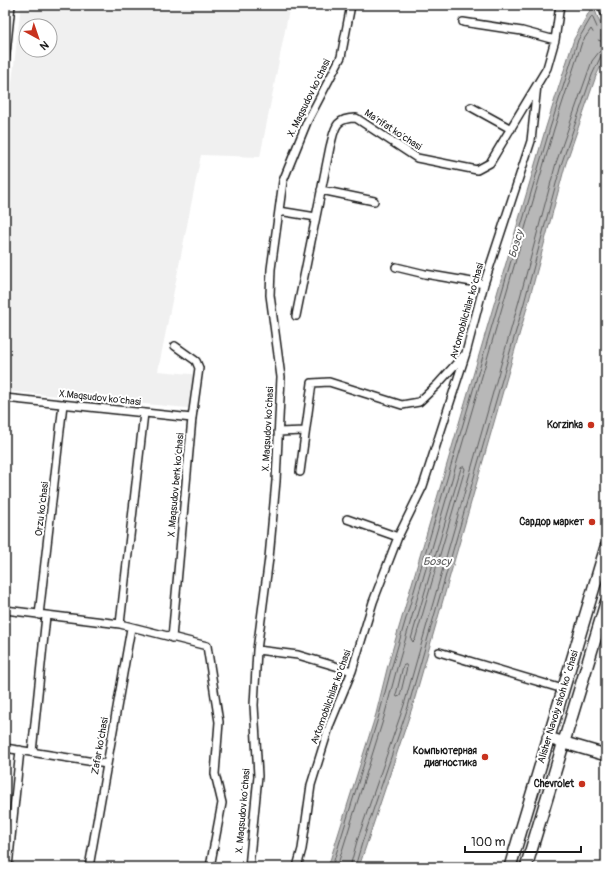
<svg xmlns="http://www.w3.org/2000/svg" width="611" height="872" font-family="Pangolin,sans-serif">
<style>
.built{fill:#f0f0f0;fill-rule:evenodd}
.water{fill:#b8b8b8;stroke:#7a7a7a}
.lines{fill:none;stroke-linecap:round;stroke-linejoin:round}
.shore{stroke:#5a5a5a;stroke-width:1}
.canal{stroke:#b8b8b8;stroke-width:8}
.street-casing{stroke:#1c1c1c;stroke-width:10}
.primary-casing{stroke:#1c1c1c;stroke-width:14}
.street{stroke:#fff;stroke-width:7}
.primary{stroke:#fff;stroke-width:11}
.poi-dot{fill:#c8321e;stroke:#fff;stroke-width:1.5}
.labels{text-anchor:middle;dominant-baseline:central;stroke-width:4;stroke-linejoin:round;paint-order:stroke}
.street-label{font-size:10px;fill:#1c1c1c;stroke:#fff}
.poi-label{font-size:10px;font-weight:bold;fill:#1c1c1c;stroke:#fff;text-anchor:end}
.water-label{font-size:11px;font-style:italic;fill:#5a5a5a;stroke:#fff}
</style>
<rect width="100%" height="100%" fill="#fff"/>
<filter id="ink" filterUnits="userSpaceOnUse"><feTurbulence type="fractalNoise" baseFrequency=".025" numOctaves="2"/><feDisplacementMap in="SourceGraphic" scale="8" xChannelSelector="R" yChannelSelector="G"/><feConvolveMatrix kernelMatrix="1 2 1 2 8 2 1 2 1" color-interpolation-filters="sRGB"/></filter>
<g filter="url(#ink)">
<path class="built" d="M21,5H290L260,157L201,155L158,371L202,375L199,409L5,391V119L8,117ZM26,26H50V50H26Z"/>
<path class="water" d="M593,5L606,39V56L596,76L565,166L528,304L412,708L359,867H328L376,714L388,665L546,127L574,39Z"/>
<g class="lines">
<path class="shore" d="M464,467L465,469L415,640L413,642L411,639L461,468Z
M406,665L407,667L400,696L397,697L396,695L403,666Z
M332,867L379,715L392,666L550,128L578,40L592,16L601,36L606,38
M337,867L384,717L397,668L554,129L582,42L591,29L598,40L606,43
M350,867L357,841L404,705L519,301L556,163L592,61L599,52L606,49
M355,867L362,843L408,707L524,303L561,165L592,75L601,56L606,54"/>
<path class="canal" d="M596,36L606,21"/>
<g class="street-casing">
<path id="street" d="M463,22L522,31L555,40
M5,63L11,5
M471,107L511,129
M321,190L374,201
M279,211L316,217
M396,267L425,274L484,284
M296,316L330,147C335,129 334,118 356,118L417,158L477,170L490,163L547,68L555,40L560,5
M5,398L192,418
M278,432L305,431
M300,472L312,383L329,382L402,405L419,402L437,385L463,356
M347,519L398,537
M5,610L120,624L207,646L219,722L215,774L222,803L210,867
M39,615L63,404
M120,624L144,413
M172,638L192,418L199,368L196,361L175,346
M257,650L298,655L352,671
M439,652L563,689
M5,748L107,764
M32,752L46,616
M8,867L20,750
M89,867L131,628
M249,867L258,776L254,705L257,650L269,558L276,481L281,377L270,295L271,269L283,181L307,122L341,57L351,5
M297,867L302,849L311,785L330,724L352,671L373,602L398,537L423,486L466,353L484,284L531,141L537,85"/>
</g>
<g class="primary-casing">
<path id="primary" d="M604,5L606,11
M548,738L606,755
M510,867L606,547
M526,867L606,603"/>
</g>
<use href="#street" class="street"/>
<use href="#primary" class="primary"/>
</g>
</g>
<g class="poi-dot">
<circle cx="591" cy="425" r="4"/>
<circle cx="592" cy="522" r="4"/>
<circle cx="485" cy="757" r="4"/>
<circle cx="582" cy="784" r="4"/>
</g>
<g class="labels">
<g class="street-label">
<text transform="translate(309 98) rotate(-64)">X. Maqsudov ko‘chasi</text>
<text transform="translate(393 130) rotate(33)">Maʼrifat ko‘chasi</text>
<text transform="translate(467 311) rotate(-74)">Avtomobilchilar ko‘chasi</text>
<text transform="translate(100 398) rotate(6)">X.Maqsudov ko‘chasi</text>
<text transform="translate(268 429) rotate(-87)">X. Maqsudov ko‘chasi</text>
<text transform="translate(176 485) rotate(-85)">X .Maqsudov berk ko‘chasi</text>
<text transform="translate(42 509) rotate(-83)">Orzu ko‘chasi</text>
<text transform="translate(331 697) rotate(-70)">Avtomobilchilar ko‘chasi</text>
<text transform="translate(558 707) rotate(-73)">Alisher Navoiy shoh koʻchasi</text>
<text transform="translate(100 746) rotate(-80)">Zafar ko‘chasi</text>
<text transform="translate(243 811) rotate(-85)">X. Maqsudov ko‘chasi</text>
</g>
<g class="poi-label">
<text x="583" y="425">Korzinka</text>
<text x="584" y="522">Сардор маркет</text>
<text x="477" y="751">Компьютерная<tspan x="477" dy="12">диагностика</tspan></text>
<text x="574" y="784">Chevrolet</text>
</g>
<g class="water-label">
<text transform="translate(516 244) rotate(-73)">Бозсу</text>
<text x="437" y="561">Бозсу</text>
</g>
</g>
<rect width="611" height="872" fill="none" stroke="#fff" stroke-width="20"/>
<rect x="10" y="10" width="591" height="852" fill="none" stroke="#1c1c1c" stroke-width="1.5" filter="url(#ink)"/>
<g transform="translate(38 38) rotate(140)"><circle r="19" fill="#ffffff" stroke="#a4a4a4"/>
<path d="M0-3L7 15L0 10L-7 15Z" fill="#c8321e"/>
<text y="-6" font-size="11" font-weight="bold" text-anchor="middle" fill="#1c1c1c">N</text>
</g>
<path d="M465 846v6h116v-6" fill="none" stroke="#1c1c1c" stroke-width="2"/>
<text x="471" y="846" font-size="12" fill="#1c1c1c" stroke="#ffffff" stroke-width="3" paint-order="stroke">100 m</text>
</svg>
